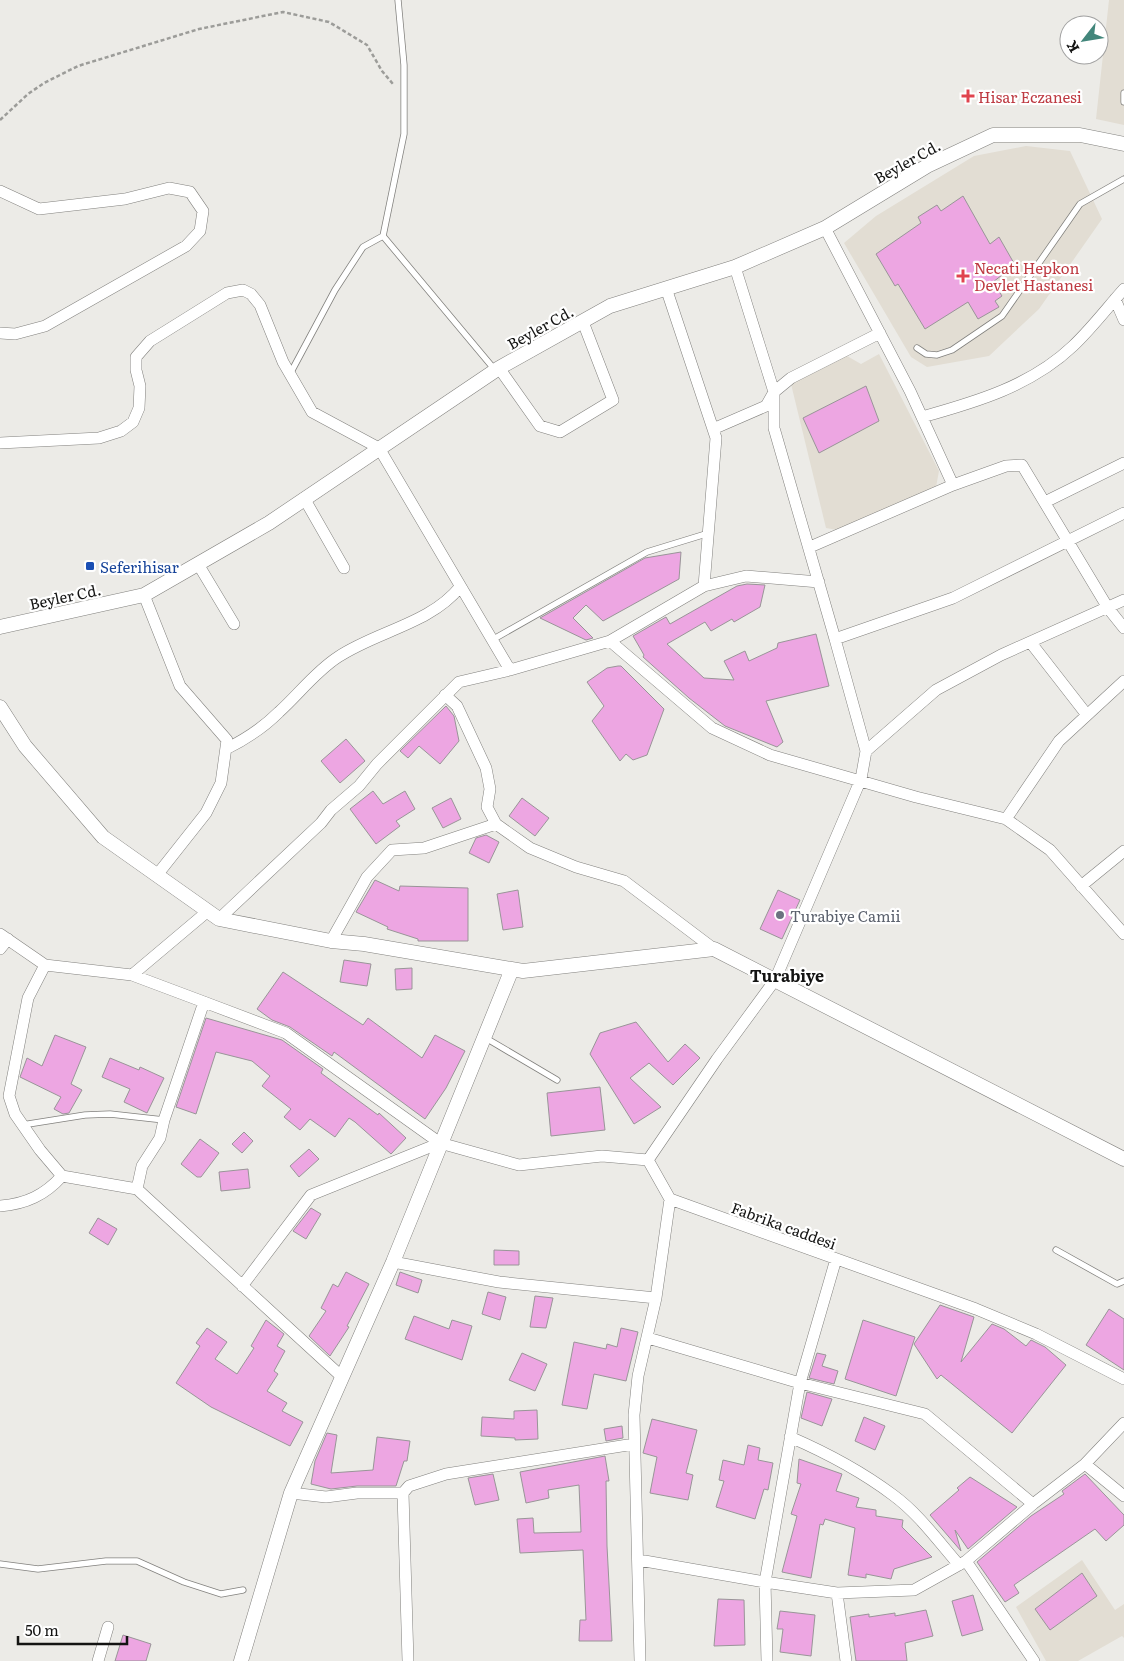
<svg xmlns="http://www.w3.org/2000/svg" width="1124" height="1661" font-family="Literata,serif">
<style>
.built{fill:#e2ddd3}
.building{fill:#eda6e2;stroke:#999598}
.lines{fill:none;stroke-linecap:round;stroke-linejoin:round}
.service-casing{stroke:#82817e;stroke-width:7}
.minor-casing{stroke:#82817e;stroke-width:12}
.tertiary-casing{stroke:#82817e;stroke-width:15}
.path{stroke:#9c9c99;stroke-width:2.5;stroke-dasharray:4 2.5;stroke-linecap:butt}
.service{stroke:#fff;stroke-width:5.5}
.minor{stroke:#fff;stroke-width:11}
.tertiary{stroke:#fff;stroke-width:14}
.health-dot{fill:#e0444e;stroke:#fff;stroke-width:2}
.transit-dot{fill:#1a4fb4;stroke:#fff;stroke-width:2}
.worship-dot{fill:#6b7280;stroke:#fff;stroke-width:2}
.labels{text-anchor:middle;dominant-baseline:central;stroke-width:4.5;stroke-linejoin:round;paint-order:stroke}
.health-label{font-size:15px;fill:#be3a42;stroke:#fff;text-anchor:start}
.street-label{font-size:15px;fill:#141413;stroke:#fff}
.transit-label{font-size:15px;fill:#164399;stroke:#fff;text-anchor:start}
.worship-label{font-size:15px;fill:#5b616d;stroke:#fff;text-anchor:start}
.neighbourhood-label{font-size:16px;font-weight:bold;fill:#141413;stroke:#fff}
</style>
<rect width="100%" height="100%" fill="#ecebe7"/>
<path class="built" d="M1109,0H1124V125L1096,119Z
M1026,146L1070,151L1102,219L1039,309L989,356L927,367L911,357L844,243L876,216L974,156Z
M879,354L939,471L936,487L837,530L826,528L791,384L847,356L861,364Z
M1082,1560L1115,1610L1124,1604V1638L1122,1636L1078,1661H1046L1016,1607Z"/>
<path class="building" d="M963,196L990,244L999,237L1015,265L993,282L1002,296L995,301L999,307L978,319L968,302L925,329L898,284L895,286L876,254L921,223L918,217L937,205L941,211Z
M866,386L879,421L819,453L803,418Z
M681,552L679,579L603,621L586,605L573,618L593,638L586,640L540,618L645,558Z
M747,584L765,585L760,607L734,622L732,619L711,631L705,622L667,644L704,678L734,680L724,661L745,651L749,661L777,648L778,643L816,634L829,686L766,701L783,742L777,747L725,726L689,698L643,657L644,655L633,636L666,617L670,624L737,586Z
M618,666H621L664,709L647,755L633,760L626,754L620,761L592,721L604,706L587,682L607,668Z
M446,706L454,716L459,741L440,764L419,746L408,758L400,751Z
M346,739L365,761L340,783L321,761Z
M373,791L383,804L405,791L415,809L396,821L400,826L376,844L350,809Z
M451,798L461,819L443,828L432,808Z
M522,798L549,818L535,836L509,816Z
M486,835L499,842L489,863L469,853L476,838Z
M375,880L399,891L400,886L468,888V941H418V939L387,929L388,927L356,912Z
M518,890L523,927L503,930L497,894Z
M778,890L800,900L782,939L760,929Z
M344,960L371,964L367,986L340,982Z
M412,968V989L396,990L395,969Z
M283,972L363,1025L368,1018L422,1058L435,1035L465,1051L446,1088L425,1119L334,1052L332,1056L290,1027L272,1020L257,1009Z
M206,1018L282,1040L323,1069L321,1073L378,1115L379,1113L406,1138L391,1154L355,1122L349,1118L335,1137L310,1119L300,1130L284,1117L291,1109L262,1086L270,1076L252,1061L216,1052L196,1114L176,1107Z
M636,1022L668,1062L685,1044L700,1058L673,1085L649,1063L630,1078L661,1107L634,1124L590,1054L600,1033Z
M55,1035L86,1047L71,1084L82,1090L69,1113L63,1114L54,1109L61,1097L20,1077L27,1058L42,1066Z
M110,1058L139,1070L140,1067L164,1078L147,1113L124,1102L130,1089L102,1077Z
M600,1087L605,1130L551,1136L547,1093Z
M244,1132L253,1141L242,1153L232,1144Z
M200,1139L219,1153L201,1177H197L181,1164Z
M309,1149L319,1159L299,1177L290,1166Z
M248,1169L250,1188L221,1191L219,1172Z
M311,1208L321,1214L306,1239L293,1231Z
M98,1218L117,1229L108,1245L89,1233Z
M494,1250L519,1251V1265H494Z
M346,1272L369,1284L347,1326L349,1327L330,1356L309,1336L326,1311L321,1308L333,1284L338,1287Z
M400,1272L422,1280L418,1293L396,1285Z
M488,1292L506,1297L500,1320L482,1314Z
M535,1296L553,1298L546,1328L530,1327Z
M940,1305L974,1317L961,1362L992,1324L1004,1329L1026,1346L1031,1340L1045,1347L1066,1365L1012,1433L941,1375L937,1379L914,1344Z
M1109,1309L1124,1319V1370L1086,1345Z
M414,1316L449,1329L452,1320L472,1326L462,1360L405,1339Z
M266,1320L284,1334L277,1346L285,1351L274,1371L278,1374L267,1391L287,1403L282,1411L303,1422L290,1446L211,1407L176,1383L200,1346L196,1343L207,1328L227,1342L215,1359L237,1374L254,1348L251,1346Z
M863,1320L915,1337L896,1396L845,1379Z
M621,1328L638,1332L626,1381L594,1374L587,1409L562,1405L574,1342L606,1349L607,1344L617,1347Z
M522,1353L547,1364L535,1391L509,1380Z
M817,1353L826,1355L822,1366L838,1371L834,1384L809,1378Z
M807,1392L832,1399L822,1426L801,1418Z
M537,1410L538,1439L515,1440V1438L481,1436L482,1417L514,1419V1411Z
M864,1417L885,1426L875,1450L855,1441Z
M652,1419L697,1430L686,1473L693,1475L688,1500L650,1493L657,1457L643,1453Z
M622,1426L623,1438L606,1441L604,1429Z
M327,1433L337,1435L331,1473L373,1470L377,1437L410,1441L407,1461H404L396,1486H357L331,1489L311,1484L315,1461Z
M748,1445L760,1448L758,1460L773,1463L768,1490L764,1489L755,1519L716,1507L724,1481L719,1480L723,1460L744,1465Z
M605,1456L609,1481H606L607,1546L612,1641H579L580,1620H586L583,1550L520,1553L517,1519L533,1518L534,1533L581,1532L579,1485L548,1490L549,1498L526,1503L520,1472Z
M799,1459L842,1474L836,1491L859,1498L856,1507L876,1510V1516L903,1520L902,1527L932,1557L894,1569L891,1579L866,1574V1578L848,1575L855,1528L825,1519L823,1525L820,1524L811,1578L782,1572L797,1516L791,1514L801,1484L797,1483Z
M493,1474L499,1500L475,1505L468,1478Z
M1085,1474L1124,1515V1525L1106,1541L1095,1529L1014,1585L1019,1593L1005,1602L977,1562L1031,1516L1064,1494L1062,1491Z
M970,1477L1017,1507L968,1549L955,1530L961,1551L930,1515L959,1490L957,1488Z
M1082,1573L1097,1596L1050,1630L1035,1609Z
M973,1595L983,1630L962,1636L952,1601Z
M718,1599L744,1600L745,1645L714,1646Z
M926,1610L933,1636L905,1643L907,1661H856L850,1617L869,1614V1617L895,1613V1616Z
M780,1611L815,1615L811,1656L780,1652L783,1629H777Z
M123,1635L151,1644L146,1661H115Z"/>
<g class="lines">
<g class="service-casing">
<path id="service" d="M398,0L404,65V134L383,236L495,370
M1124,93V102
M917,348L926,354L937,355L952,350L1002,316L1080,204L1124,179
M290,374L335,290L363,247L383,236
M492,640L647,552L709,533
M484,1037L557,1080
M22,1125L85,1115L110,1114L164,1120
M1056,1250L1117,1284L1124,1281
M0,1564L38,1569L106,1561H137L184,1582L221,1594L243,1590"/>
</g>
<g class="minor-casing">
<path id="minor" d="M0,191L39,209L125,199L169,188L190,192L203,211L200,231L186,246L45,326L15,334L0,333
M825,228L910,391L953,485L1006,466L1022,465L1108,608L1124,628
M735,267L774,392V428L835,639
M666,288L716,438L704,586
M1115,299L1124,320
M499,368L540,426L560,432L613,400L583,322
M922,417C976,402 1031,386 1073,346C1091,329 1107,308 1124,289
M713,429L766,406L774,392L791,378L880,333
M0,443L99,438L121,431L133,422L139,408L140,386L136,370V357L150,341L227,293L243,290L251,294L260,305L283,362L312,412L379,448L510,670L610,641L712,728L770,755L916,797L1006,819L1050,850L1124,934
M304,498L344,568
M1045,502L1124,463
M810,547L953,485
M198,564L234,624
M144,595L180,686L227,740L221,783L206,813L157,875
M610,641L704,586L746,576L819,582
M1031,643L1087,715
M445,695L457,706L486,768L490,789L487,807L496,824L530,848L576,867L624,881L714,949
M226,749C246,739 263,728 279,712C299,694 315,672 338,657C377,631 430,624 460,587
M866,751L936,690L1001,655L1124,600
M1006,819L1059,741L1124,681
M1081,886L1124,851
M219,919L321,823L331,810L359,786L377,764L459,682L510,670
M0,934L45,965L132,975L204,1002
M331,941L367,877L392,850L424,848L496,824
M0,949L8,939
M45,965L28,998L9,1096L15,1114L40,1150L62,1176L137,1189
M132,975L208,911
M648,1160L717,1059L775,980L861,779L866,751L835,639L953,598L1124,513
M0,1206C26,1204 45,1195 62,1176
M393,1262L499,1282L656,1298
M242,1286L311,1195L440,1143
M648,1338L800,1383L925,1414L1033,1504L1085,1464L1124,1496
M341,1376L137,1189L142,1166L160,1138L164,1120L204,1002L286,1033L440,1143L519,1165L602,1156L648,1160L670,1199L976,1309L1036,1334L1124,1379
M790,1437C827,1453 861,1471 893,1495C919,1514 938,1541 959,1565
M1085,1464L1124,1423
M291,1493L326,1497L357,1493H403L409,1486L446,1474L634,1444
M403,1493L408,1661
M639,1560L765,1582L800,1383L836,1259
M966,1561L1033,1504
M837,1593L846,1661
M98,1661L108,1627
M640,1661L634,1415L638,1376L656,1298L670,1199
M767,1661L765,1582L837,1593L914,1590L966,1561L1034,1661"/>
</g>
<g class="tertiary-casing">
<path id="tertiary" d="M0,627L144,595L269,523L499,368L610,306L735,267L825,228L927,166L993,135H1080L1124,144
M0,707L25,746L103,837L219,919L331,941L364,944L523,971L714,949L1124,1159
M241,1661L291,1493L393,1262L512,969"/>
</g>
<path class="path" d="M0,120L28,94L44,83L78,66L199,29L283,12L329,22L367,45L382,71L393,84"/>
<use href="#service" class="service"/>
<use href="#minor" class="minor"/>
<use href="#tertiary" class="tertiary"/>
</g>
<g class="health-dot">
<path d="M965.5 88.5h5v5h5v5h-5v5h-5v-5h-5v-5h5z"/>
<path d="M960.5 268.5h5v5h5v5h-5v5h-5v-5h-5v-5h5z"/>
</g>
<rect class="transit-dot" x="85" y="561" width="10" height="10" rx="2.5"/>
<circle class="worship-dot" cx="780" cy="915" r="5"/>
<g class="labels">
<g class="health-label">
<text x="978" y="96">Hisar Eczanesi</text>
<text x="974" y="267">Necati Hepkon<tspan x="974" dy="17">Devlet Hastanesi</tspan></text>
</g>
<g class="street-label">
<text transform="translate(907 161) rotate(-29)">Beyler Cd.</text>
<text transform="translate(540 327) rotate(-29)">Beyler Cd.</text>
<text transform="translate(65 596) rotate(-12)">Beyler Cd.</text>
<text transform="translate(784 1225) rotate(20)">Fabrika caddesi</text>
</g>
<g class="transit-label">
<text x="100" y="566">Seferihisar</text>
</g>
<g class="worship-label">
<text x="790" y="915">Turabiye Camii</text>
</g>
<g class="neighbourhood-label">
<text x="787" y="975">Turabiye</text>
</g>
</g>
<g transform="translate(1084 40) rotate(239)"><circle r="24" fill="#ffffff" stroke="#a1a1a1"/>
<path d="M0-4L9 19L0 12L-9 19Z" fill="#42867b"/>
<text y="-8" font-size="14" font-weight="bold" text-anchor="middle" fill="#141413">K</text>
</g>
<path d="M18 1636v8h109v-8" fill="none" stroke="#141413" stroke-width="2.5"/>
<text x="25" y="1636" font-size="15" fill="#141413" stroke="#ffffff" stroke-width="4" paint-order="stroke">50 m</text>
</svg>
